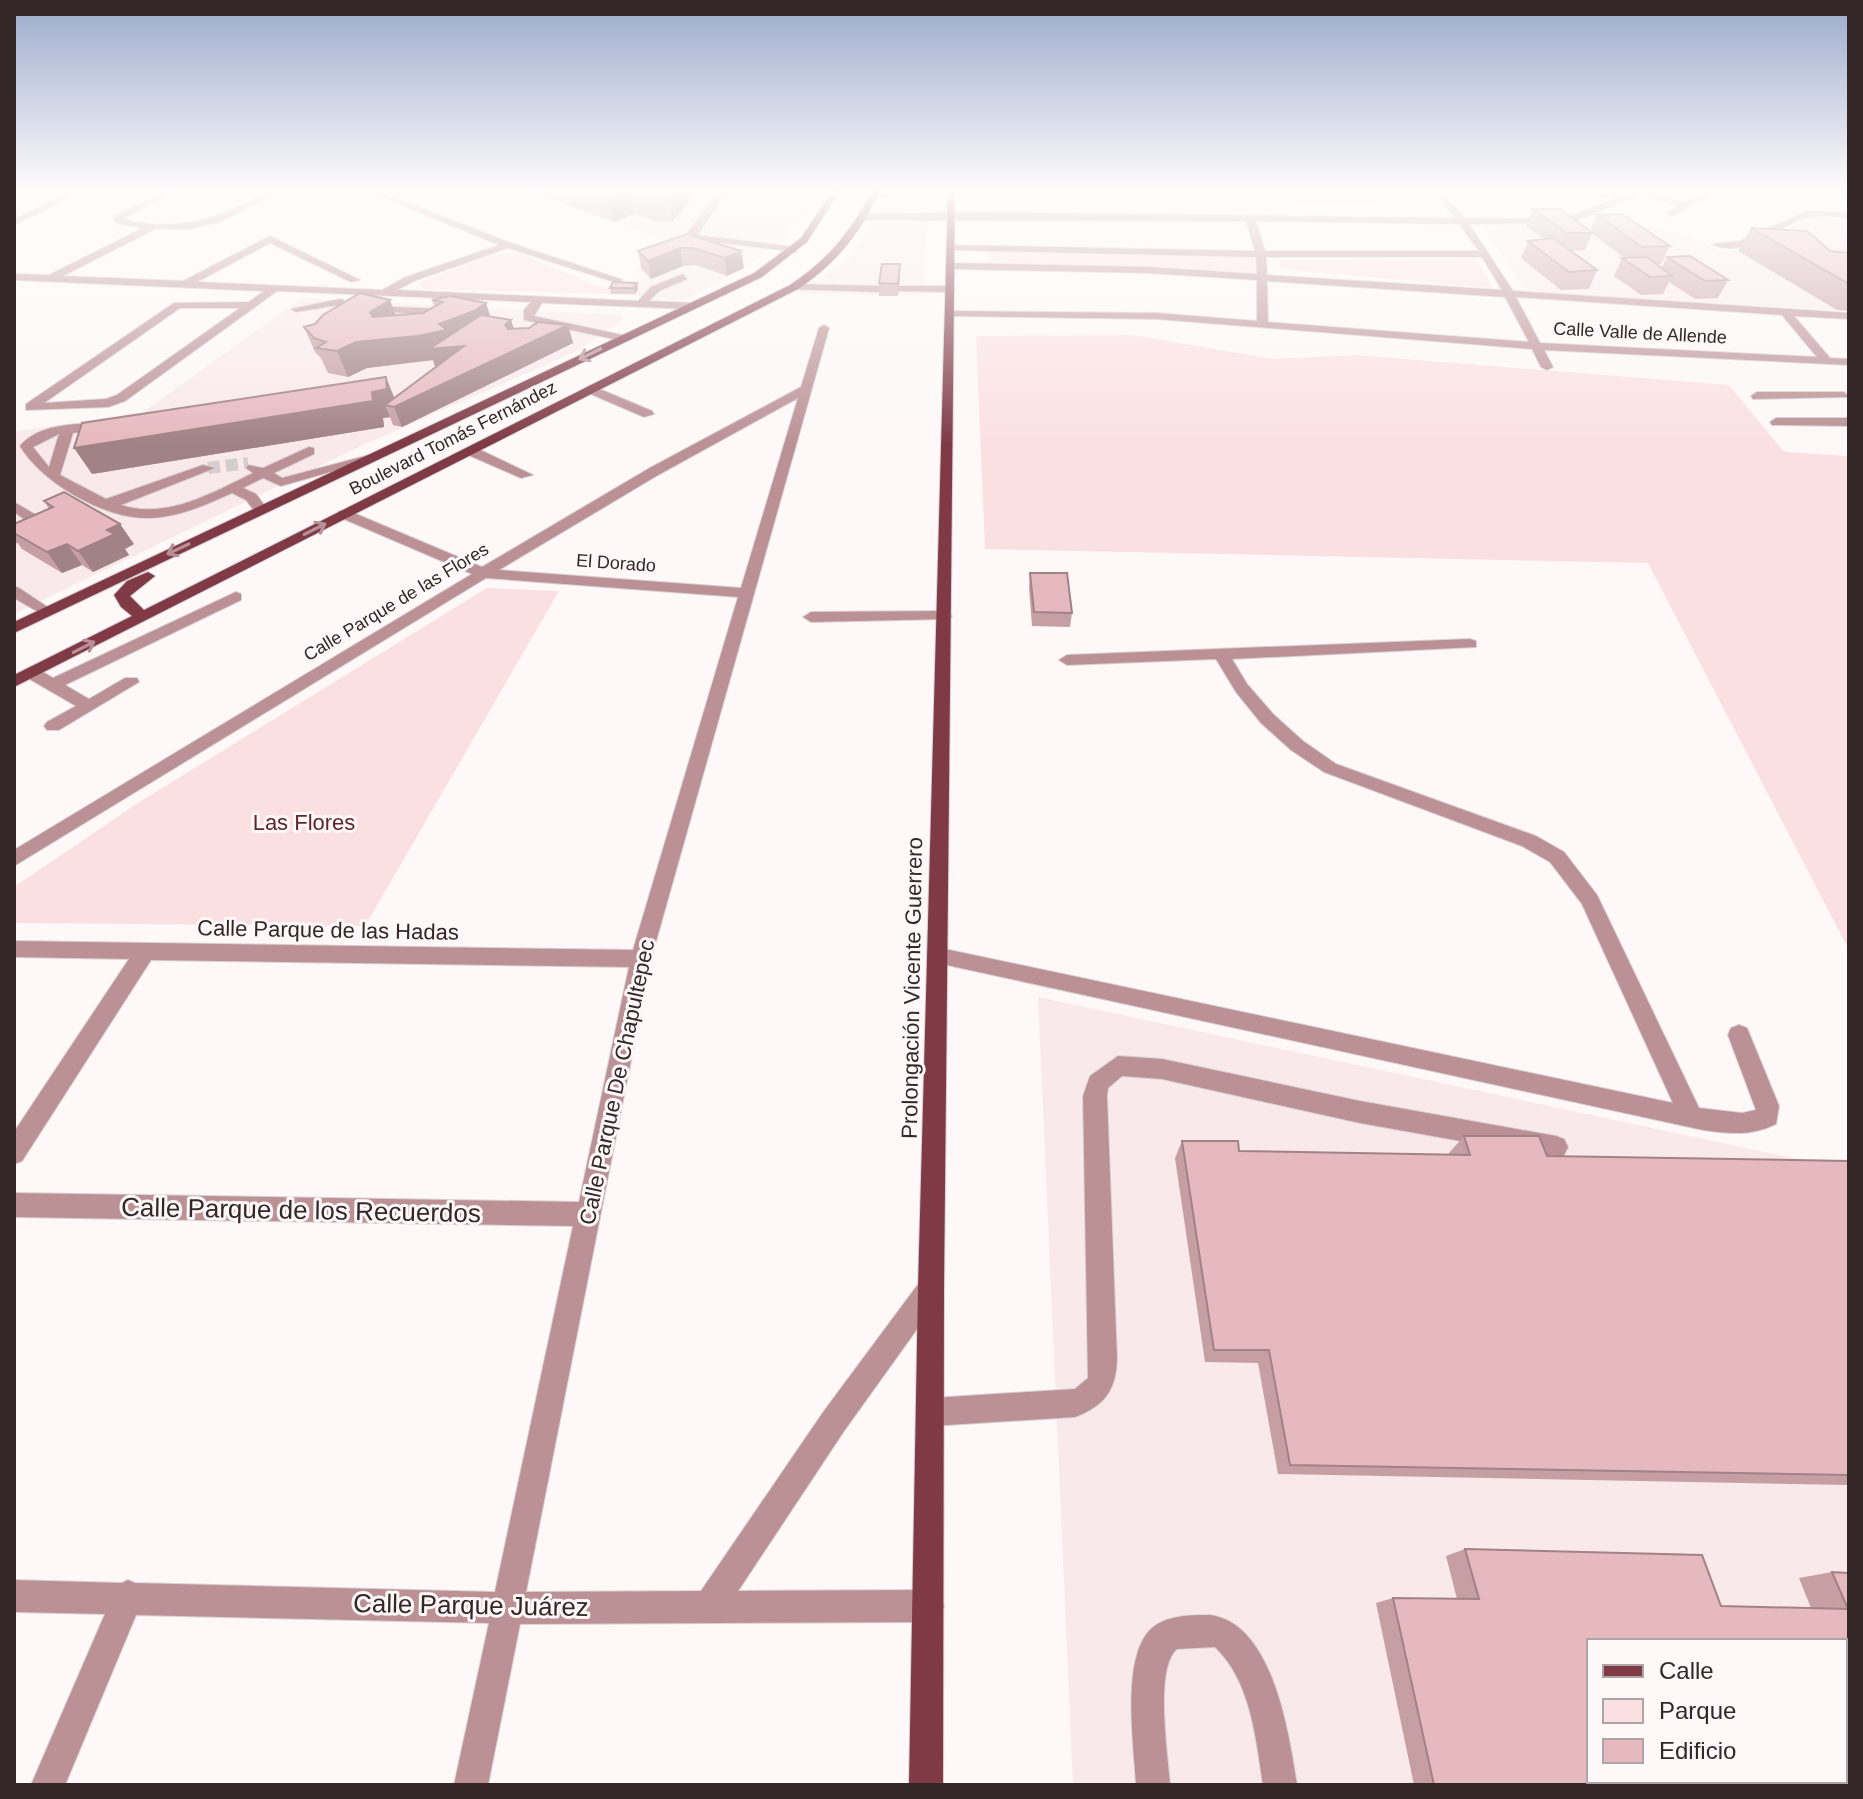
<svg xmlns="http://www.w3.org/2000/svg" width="1863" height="1799" font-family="Arial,sans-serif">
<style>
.built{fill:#f9e9eb;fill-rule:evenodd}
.green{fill:#fbe0e2}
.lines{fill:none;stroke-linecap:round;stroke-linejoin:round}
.minor-tunnel{stroke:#d5cece;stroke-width:12;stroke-dasharray:12 6;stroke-linecap:butt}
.minor-casing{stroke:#d9d2d3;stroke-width:2}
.major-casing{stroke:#d9d2d3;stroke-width:2}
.minor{fill:#bb9196;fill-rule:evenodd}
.major{fill:#7f3a46;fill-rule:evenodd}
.wall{fill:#c69fa3}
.shaded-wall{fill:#a18285}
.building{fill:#e6b9be;stroke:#a18285;stroke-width:2;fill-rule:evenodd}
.oneway{stroke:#b89096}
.labels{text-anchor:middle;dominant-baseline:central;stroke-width:6;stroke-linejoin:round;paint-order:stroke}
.far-street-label{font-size:18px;fill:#332728;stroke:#fef8f8}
.park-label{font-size:22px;fill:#5e2730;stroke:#fef8f8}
.street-label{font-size:22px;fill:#332728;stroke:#fef8f8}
.near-street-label{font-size:26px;fill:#332728;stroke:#fef8f8}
</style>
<rect width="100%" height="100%" fill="#fef8f8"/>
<path class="built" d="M523,191H821L782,239L746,267L685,300L611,294L615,288L631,287L641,280L643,275L634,271L688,248Z
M890,191H930L923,295L795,294L850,258Z
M1609,216L1692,237L1721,251H1738L1837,310L1528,293L1482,224L1579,229Z
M302,298L619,315L624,319L575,352L365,444L14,614V432L143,412Z
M1038,997L1849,1170V1785H1073ZM1589,1641H1845V1781H1589Z"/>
<path class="green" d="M985,191H1394L1408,205L985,198Z
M1812,215L1849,216V255L1755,251Z
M988,250L1253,256L1257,272L990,262Z
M509,253L522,254L597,286L615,288L611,294L424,289L419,283L495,254Z
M1476,259L1493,288L1281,269L1279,260Z
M1132,335L1274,359L1356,355L1729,385L1784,452L1849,456V950L1648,563L985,549L976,336Z
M487,588L559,591L365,926L14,923V887L138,803Z"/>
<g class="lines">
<path class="minor-tunnel" d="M208,468L248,463"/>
<g class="minor-casing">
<path id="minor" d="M74,191H84L14,225V219Z
M164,191H174L123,219C180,234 219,217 269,191H279L220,222L189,229H155L63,276L183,281L270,236L360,280L351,282L270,243L197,282L382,290L406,277L499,245L367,191H378L511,243L623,280L614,282L508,248L414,281L397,290L638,301L651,287L683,274L687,279L659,291L649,301L692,303L697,306L692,309L542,303L534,316L627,336L629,338L623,341L524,320V310L531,302L277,291L125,401L108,407L26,410V404L174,303L249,302L264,291L14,280V274L49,275L143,228L118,224L112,218ZM180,308H240L117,395L106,399L44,403Z
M719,191H727L698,235L794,247L797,252L691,239L688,232Z
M899,191H938L874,198L870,195Z
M1433,191H1441L1465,218L1555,219L1569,217L1616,198L1497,191L1625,195L1646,191L1685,202L1708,191H1718L1670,217L1667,212L1678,206L1640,195L1571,223L1469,224L1513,291L1849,313V319L1794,316L1830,358L1849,359V365L1544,350L1553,367L1547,370L1541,367L1532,349L1156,319L949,316L945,315V311L1156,313L1257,321V280L1148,273L951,269L946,266L951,263L1148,267L1257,274L1256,257L948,250L951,245L1255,251L1246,221L863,220L858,217L863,214L983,212L1455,218ZM1256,221L1459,224L1479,251H1265ZM1266,257H1482L1502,290L1267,275ZM1267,281L1505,297L1529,342L1268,322ZM1516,297L1782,315L1817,357L1540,343Z
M1840,191H1849V198Z
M1807,211L1849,212V218C1836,217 1818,214 1805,218C1778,227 1741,260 1712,244L1740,241Z
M794,284L880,286L885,289L880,292L790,289Z
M899,286H950L955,289L950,292L895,291Z
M340,299L344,300V304L296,312L291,309Z
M368,306L448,309L453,312L448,315L364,311L363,309Z
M824,325L829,328L651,959L526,1592L701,1591L824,1411L922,1279L931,1275L940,1279L944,1288L940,1297L844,1431L738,1591L928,1590L939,1595L944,1606L939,1617L928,1622L520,1624L488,1785H454L489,1623L136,1615L65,1785H31L105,1614L14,1612V1580L122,1583L128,1580L135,1583L495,1592L573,1226L14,1217V1193L579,1202L629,967L151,960L22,1161L14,1164V1132L129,959L14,957V941L633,950L738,597L486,578L14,866V850L472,574L339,517V511H349L482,567L648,469L801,387L819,328ZM798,398L741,588L499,570L658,475Z
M590,385L652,411L654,414L644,417L586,392L584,389Z
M1757,392H1844L1849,397L1753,399L1751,396Z
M1776,418H1849V426L1772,425L1770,422Z
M106,422L110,423V429L73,433L60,475L106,499L203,465L215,468L121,505C167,520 214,492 253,473L246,468L248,465L263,468L309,447L314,448V454L274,473L282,478L369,455L376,459L281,486L263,478L243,488L256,494L268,510L266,513H256L246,500L232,493C206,505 179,517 150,518C106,520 42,483 20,446C40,422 77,425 106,422ZM59,434L49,467L33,447Z
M466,448H476L533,475L521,478L466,454Z
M14,502L43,519L45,527L14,544V534L31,524L14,512Z
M14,586L19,588L55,612L47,617L14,598Z
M236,592L241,594V600L65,685L89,699L125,678H137L139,682L59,730H47L44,726L47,722L76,706L26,677V669H38L53,678Z
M944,611L952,616L949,619L811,622L803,617L811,612Z
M1470,639L1476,641V647L1232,659L1247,684L1273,714L1303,741L1336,764L1536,836L1564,852L1597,895L1699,1108L1742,1113L1756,1110L1728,1035L1731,1028L1739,1025L1747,1028L1779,1106L1776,1124C1752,1136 1730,1134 1703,1130L933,962L930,956L933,950L940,948L1673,1103L1582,904L1550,862L1522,846L1324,772L1291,750L1261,723L1236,692L1216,659L1067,665L1059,660L1067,655Z
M1118,1056L1162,1059L1360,1101L1556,1136L1564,1139L1568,1147L1564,1155L1556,1158L1360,1123L1162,1079L1122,1076L1108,1088L1107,1096L1117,1359C1116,1391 1104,1406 1075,1417L932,1426L922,1422L918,1412L922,1402L932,1398L1075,1389L1088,1378L1083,1096L1090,1076Z
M1210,1615C1273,1623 1289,1734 1297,1785H1263C1256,1739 1251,1681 1215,1647L1177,1649C1154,1668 1168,1755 1170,1785H1136C1134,1746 1121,1660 1150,1630C1165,1615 1190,1615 1210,1615Z"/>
</g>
<g class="major-casing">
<path id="major" d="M832,191H840L807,242L762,277L14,633V622L754,273L801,238Z
M872,191H880C860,233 837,263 798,289L14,687V675L132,616L121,607L114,595L127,581L148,572L155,576L130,596L144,610L790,285C829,259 851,231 872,191Z
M955,191L944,1288L943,1785H909L918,1288L948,192Z"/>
</g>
<use href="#minor" class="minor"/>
<use href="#major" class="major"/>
</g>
<path class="wall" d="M529,191H699L672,222H656L634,214L614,222Z
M1533,209L1590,231L1597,215L1670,246L1661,264H1656L1661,268L1667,257L1728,280L1718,298L1695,299L1669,282L1663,294L1641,295L1614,276L1622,258H1625L1592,234L1585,250L1570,251L1597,270L1589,289L1561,290L1521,258L1528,241L1544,239L1526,226Z
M1751,228L1830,251L1849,253V311L1837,310L1738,251Z
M687,234L744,268L727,276L696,265L683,266L651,279L641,268L638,251Z
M900,264L898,296H879V283Z
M613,282L638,289L635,294H611L610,288Z
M450,296L514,329L568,325L573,343L402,427L393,425L390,417L383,418L384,427L92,474L394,398L435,367L433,360L367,368L348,377L328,373L321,358L315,352L304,327L315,324L423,313L435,307L432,300Z
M44,501L134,544L125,549L129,555L93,572L82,565L62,573L22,549L14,538V524L49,509Z
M1030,573L1072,613L1070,627L1032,626L1029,587Z
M1464,1136L1547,1156L1849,1161V1485L1278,1474L1258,1363L1205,1362L1175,1158L1182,1141L1239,1151L1449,1155V1153Z
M1465,1549L1721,1606L1811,1608L1799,1578L1832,1572L1849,1573V1785H1414L1376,1603L1393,1598L1457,1599L1446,1556Z"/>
<path class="shaded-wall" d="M677,191H699L672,222L669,200Z
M629,192L634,214L614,222L609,199Z
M680,248L683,266L651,279L648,261Z
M741,251L744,268L727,276L725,258Z
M900,264V276L898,296V284Z
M637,283L638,289L635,294L634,288Z
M390,300L399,325L380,336L370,312Z
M486,303L494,328L464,346L436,368L433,360L367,368L348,377L337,351L356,342L439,324Z
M511,320L517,338L505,325Z
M568,325L573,343L402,427L394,407L385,405L390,417L383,418L384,427L92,474L74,448L372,392L386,377L396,402Z
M120,524L134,544L125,549L129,555L93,572L78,551L107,530Z
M67,544L82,565L62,573L47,552Z"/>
<path class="building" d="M585,191H677L669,200H652L629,192L609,199Z
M1533,209H1560L1593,233H1567Z
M1622,214L1670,246L1642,247L1597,215Z
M1751,228L1807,231L1830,251L1849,253V284Z
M687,234L741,251L725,258L693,248H680L648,261L638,251Z
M1553,238L1597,270L1569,272L1528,241Z
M1690,256L1728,280L1705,281L1667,257Z
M1647,257L1672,276L1650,277L1622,258Z
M882,264H900L898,284L879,283Z
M613,282L637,283L634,288H610Z
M360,293L390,300L370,312L373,317L423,313L443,302L432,300L450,296L486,303L474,311L439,324L447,330L418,336L356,342L337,351L316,348L326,342L314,338L304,327L315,324L323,315Z
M481,315L511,320L505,325L508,329L529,328L538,322L568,325L394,407L385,405L464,346L429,349Z
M386,377L387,389L372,392L373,401L74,448L82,423Z
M64,492L120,524L107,530L115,534L78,551L67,544L47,552L14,533V524L53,507L44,501Z
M1030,573H1067L1072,613L1034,612Z
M1464,1136H1539L1547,1156L1849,1161V1475L1290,1465L1269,1350H1214L1182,1141H1238L1239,1151L1470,1155Z
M1465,1549L1702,1555L1721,1606L1848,1609L1832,1572L1849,1573V1785H1434L1393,1598L1479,1599ZM1589,1641H1845V1781H1589Z"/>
<defs><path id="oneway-shaft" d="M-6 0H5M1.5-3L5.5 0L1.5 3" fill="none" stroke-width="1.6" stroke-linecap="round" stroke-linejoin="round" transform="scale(2)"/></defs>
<g class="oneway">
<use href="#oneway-shaft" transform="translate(590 354) rotate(154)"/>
<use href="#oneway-shaft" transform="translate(315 529) rotate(-27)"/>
<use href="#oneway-shaft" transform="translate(178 549) rotate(155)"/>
<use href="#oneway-shaft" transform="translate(84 647) rotate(-27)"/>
</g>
<linearGradient id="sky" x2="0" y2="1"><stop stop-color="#9babcc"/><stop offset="0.43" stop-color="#fffcfc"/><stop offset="1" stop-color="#fffcfc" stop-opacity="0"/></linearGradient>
<rect width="1863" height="443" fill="url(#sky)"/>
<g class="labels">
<g class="far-street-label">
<text transform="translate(1640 333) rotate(3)">Calle Valle de Allende</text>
<text transform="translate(453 438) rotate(-27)">Boulevard Tomás Fernández</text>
<text transform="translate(616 563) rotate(4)">El Dorado</text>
<text transform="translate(396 602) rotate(-31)">Calle Parque de las Flores</text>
</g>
<g class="park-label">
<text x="304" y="822">Las Flores</text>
</g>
<g class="street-label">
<text transform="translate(328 930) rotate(1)">Calle Parque de las Hadas</text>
<text transform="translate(912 988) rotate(-89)">Prolongación Vicente Guerrero</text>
<text transform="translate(617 1082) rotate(-78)">Calle Parque De Chapultepec</text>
</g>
<g class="near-street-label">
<text transform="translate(301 1210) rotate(1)">Calle Parque de los Recuerdos</text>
<text transform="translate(471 1605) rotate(1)">Calle Parque Juárez</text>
</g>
</g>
<rect width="1863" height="1799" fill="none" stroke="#332728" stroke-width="32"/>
<rect x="1587" y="1639" width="260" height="144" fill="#fef8f8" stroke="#ada4a5" stroke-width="2"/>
<rect x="1603" y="1665" width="40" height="12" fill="#7f3a46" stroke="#ada4a5" stroke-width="2"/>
<text x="1659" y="1679" font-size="24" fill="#332728">Calle</text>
<rect x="1603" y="1699" width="40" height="24" fill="#fbe0e2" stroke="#ada4a5" stroke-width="2"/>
<text x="1659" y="1719" font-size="24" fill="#332728">Parque</text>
<rect x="1603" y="1739" width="40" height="24" fill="#e6b9be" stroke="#ada4a5" stroke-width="2"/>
<text x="1659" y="1759" font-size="24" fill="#332728">Edificio</text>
</svg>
